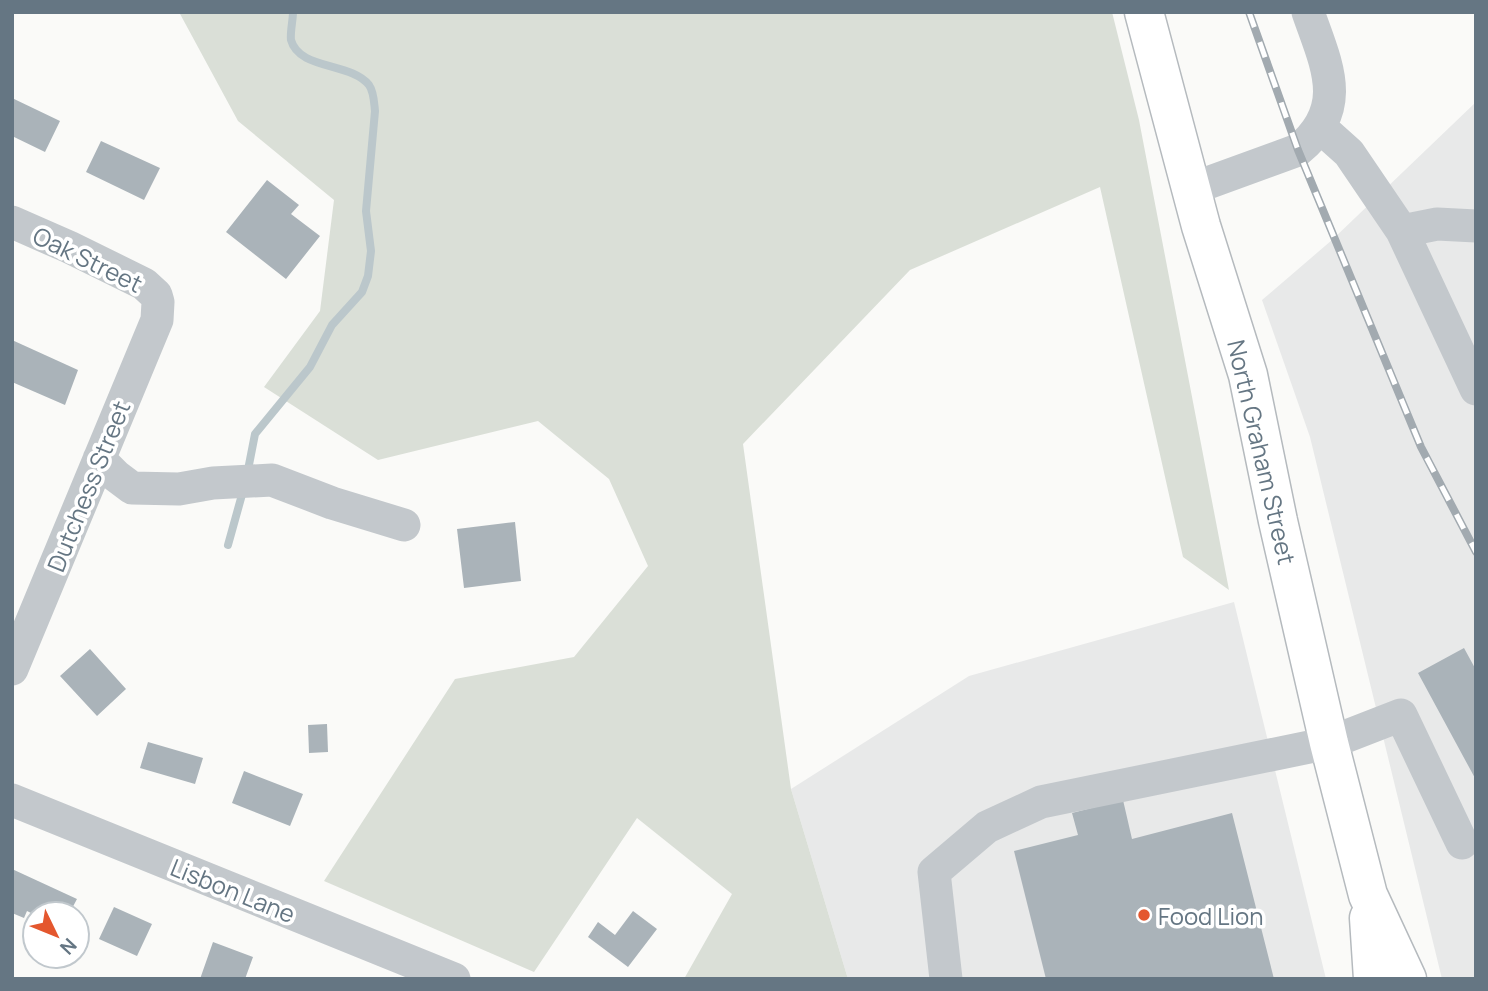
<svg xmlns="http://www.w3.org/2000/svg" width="1488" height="991" font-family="Manrope,sans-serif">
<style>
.built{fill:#e8e9e9}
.green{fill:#dadfd7}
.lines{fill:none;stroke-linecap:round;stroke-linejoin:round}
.stream{stroke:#bbc7cb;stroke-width:8}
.building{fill:#aab3b9}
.major-casing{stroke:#b5babe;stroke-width:41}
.minor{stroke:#c3c8cc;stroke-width:33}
.major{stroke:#fff;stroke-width:38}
.rail-casing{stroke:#a2aab0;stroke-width:8}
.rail{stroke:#fff;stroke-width:5;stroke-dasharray:16;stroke-linecap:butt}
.poi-dot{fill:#e4572e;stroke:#fff;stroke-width:2.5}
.labels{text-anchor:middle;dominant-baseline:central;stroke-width:7;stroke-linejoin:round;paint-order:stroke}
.street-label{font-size:24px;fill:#657683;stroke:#fff}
.poi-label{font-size:24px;fill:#657683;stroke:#fff;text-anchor:start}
</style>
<rect width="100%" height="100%" fill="#fafaf8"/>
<path class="built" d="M1476,102V979H1442L1310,437L1262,300L1332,240Z
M1234,602L1326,979H848L791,789L969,676Z"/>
<path class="green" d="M179,12H1112L1139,120L1229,590L1183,557L1100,187L910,270L743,444L791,789L848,979H684L732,894L637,818L534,972L324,881L455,679L574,657L648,566L609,479L538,421L378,460L264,387L320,311L334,200L238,121Z"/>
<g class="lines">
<path class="stream" d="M247,475L255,434L310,367L332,325L362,292L368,276L371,251L366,211L375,111C374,102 374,92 369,85C351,62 299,70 291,40C290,32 293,20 293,12
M228,545L243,491"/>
</g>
<path class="building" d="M12,98L60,121L45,152L12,136Z
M101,141L160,168L144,200L86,172Z
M267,180L299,205L291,214L320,236L286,279L226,232Z
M12,340L78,370L65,405L12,382Z
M515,522L521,581L464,588L457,529Z
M1464,648L1476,670V780L1418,673Z
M90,649L126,689L97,716L60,676Z
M327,724L328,752L309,753L308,725Z
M148,742L203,758L195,784L140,768Z
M244,771L303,794L290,826L232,803Z
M1123,800L1132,839L1232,813L1274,979H1046L1014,851L1078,835L1072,813Z
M12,869L77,899L69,914L35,915L27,911L24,918L12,913Z
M114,907L152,924L137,956L99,939Z
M633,911L657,929L628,967L588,937L598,922L615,935Z
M213,942L253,957L245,979H200Z"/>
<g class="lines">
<g class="major-casing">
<path id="major" d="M1144,12L1201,226L1248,375L1278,521L1329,743L1368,895L1407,979
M1369,918L1373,979"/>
</g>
<path class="minor" d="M1320,127L1349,153L1402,231L1476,389
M1191,189L1298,150C1350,108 1326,64 1308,12
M12,222L69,247L144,284L156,295L158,302L157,320L12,669
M1402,231L1437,224L1476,226
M99,459L116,476L132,488L179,489L213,483L272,480L332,503L404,525
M12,800L454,979
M946,979L934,872L987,827L1041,802L1329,743L1401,715L1462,843"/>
<use href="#major" class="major"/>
<g class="rail-casing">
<path id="rail" d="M1249,12L1298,150L1421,447L1476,552"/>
</g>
<use href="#rail" class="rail"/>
</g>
<circle class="poi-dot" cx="1144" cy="915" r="7"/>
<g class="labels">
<g class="street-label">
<text transform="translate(88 259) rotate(26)">Oak Street</text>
<text transform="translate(1262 452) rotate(77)">North Graham Street</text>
<text transform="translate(88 486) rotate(-68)">Dutchess Street</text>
<text transform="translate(233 890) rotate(22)">Lisbon Lane</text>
</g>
<g class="poi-label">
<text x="1158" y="915">Food Lion</text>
</g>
</g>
<rect width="1488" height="991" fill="none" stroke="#657683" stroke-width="28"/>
<g transform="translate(56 935) rotate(133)"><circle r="33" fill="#ffffff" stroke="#c1c8cd" stroke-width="2"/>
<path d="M0-5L12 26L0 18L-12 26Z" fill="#e4572e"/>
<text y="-10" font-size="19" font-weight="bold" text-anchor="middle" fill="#657683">N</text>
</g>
</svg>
